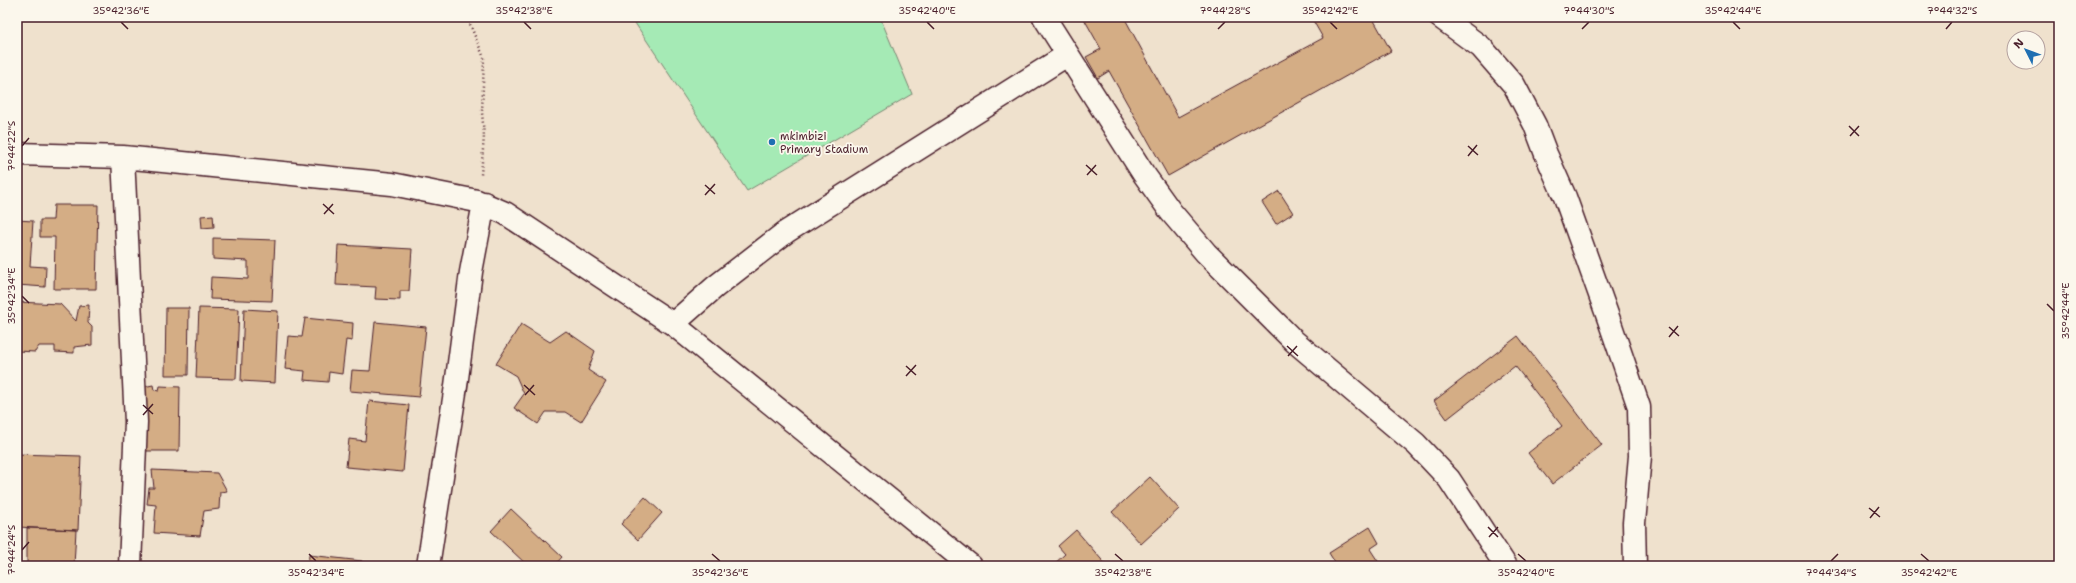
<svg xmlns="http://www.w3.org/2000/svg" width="2076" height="583" font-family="'Shantell Sans',sans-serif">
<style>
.green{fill:#a5eab5;stroke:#788470}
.building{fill:#d4ad85;stroke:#4a1f2b}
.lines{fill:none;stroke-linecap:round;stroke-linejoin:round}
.minor-casing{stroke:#4a1f2b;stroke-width:25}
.path{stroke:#4a1f2b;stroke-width:2.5;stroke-dasharray:1 3;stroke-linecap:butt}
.minor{stroke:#fbf7ec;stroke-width:22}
.ticks{fill:none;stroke:#4a1f2b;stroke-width:1.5}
.poi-dot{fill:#1f6fb2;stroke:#fbf7ec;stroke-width:1.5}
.labels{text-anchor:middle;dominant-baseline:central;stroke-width:3.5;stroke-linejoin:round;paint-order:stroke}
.poi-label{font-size:11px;fill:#4a1f2b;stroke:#fbf7ec;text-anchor:start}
.neatline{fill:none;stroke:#4a1f2b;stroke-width:1.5}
.ticks-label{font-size:10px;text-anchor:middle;fill:#4a1f2b}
</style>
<rect width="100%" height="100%" fill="#efe1cd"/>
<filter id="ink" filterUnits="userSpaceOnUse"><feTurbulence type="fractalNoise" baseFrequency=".025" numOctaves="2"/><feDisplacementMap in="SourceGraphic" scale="8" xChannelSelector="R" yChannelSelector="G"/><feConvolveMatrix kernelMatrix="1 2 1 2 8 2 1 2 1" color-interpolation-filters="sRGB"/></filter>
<g filter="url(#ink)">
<path class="green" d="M631,17H880L912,94L747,191Z"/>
<path class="building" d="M1083,17H1124L1178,117L1323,38L1311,17H1372L1391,51L1168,176L1109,71L1098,78L1086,57L1101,49Z
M1279,191L1293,213L1276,224L1262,202Z
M54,205H98L96,289H54L55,237H40V220H53Z
M213,215L214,227L202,228L201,216Z
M17,220L33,221L30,266L46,267L45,287L17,285Z
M213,238L275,240L272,301L210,299L211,277L248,279V261L213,259Z
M338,245L412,249L409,291H400V300L375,299L376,287L336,285Z
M17,302L60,304L76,321L79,306L89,305L88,323L92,327V345L74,347V353L55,352V346H39L35,352L17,351Z
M166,308H189L188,375H165Z
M199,308L239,309L236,379L196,378Z
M244,309L278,311L275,383L241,381Z
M305,318L353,323L352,341L346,340L342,374L329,372L328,382L304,380L305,371L285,369L288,336L302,337Z
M375,322L426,327L419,397L350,391L352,370L370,371Z
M521,324L550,342L566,331L595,351L588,370L606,382L581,422L565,412H546L538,424L514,408L524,394L516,376L496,364Z
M1518,336L1602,445L1552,484L1528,453L1562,426L1515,366L1447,419L1434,401Z
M153,385L154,390L159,391L160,386L180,387L179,451H139L143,387Z
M369,401L409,405L403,472L346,467L349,439L365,441Z
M17,454L81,456L78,530L17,527Z
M152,470L217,473L227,491L220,492L219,509L204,511L200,536L154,533L156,505L147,504L149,488H154Z
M1150,477L1179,509L1141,544L1112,512Z
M645,497L662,513L638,540L621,524Z
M511,509L562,557L554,566H528L491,531Z
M1370,527L1379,543L1370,549L1381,566H1337L1329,553Z
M27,528L76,530L74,566H27Z
M1076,530L1107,566H1052L1065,554L1058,546Z
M309,555L362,561L361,566H308Z"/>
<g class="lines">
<g class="minor-casing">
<path id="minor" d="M1044,17L1143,173L1171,212L1206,253L1294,341L1416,444L1449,479L1506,566
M1440,17L1481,47L1514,85L1524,104L1535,125L1546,154L1565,197L1609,320L1639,407L1640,456L1634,523L1635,566
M17,154L123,157L392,184L477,201L505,213L673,324L971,566
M123,157L136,422L130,566
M673,324L715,287L786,232L1067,55
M428,566L456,386L471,272L484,203"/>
</g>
<path class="path" d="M467,17L484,58L482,112L484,136L481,175"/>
<use href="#minor" class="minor"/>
</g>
</g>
<path class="ticks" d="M121,22L128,29M524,22L531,29M927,22L934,29M1330,22L1337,29M1733,22L1740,29M1218,29L1225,22M1582,29L1589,22M1946,29L1952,22M1849,126L1859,136M1850,136L1859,126M22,146L29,138M1468,146L1478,155M1468,156L1477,145M1086,165L1097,175M1087,175L1096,165M705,185L715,194M705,195L715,184M323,204L334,214M324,214L333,204M22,296L29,303M2047,304L2054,311M1669,327L1679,336M1669,337L1678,326M1287,346L1298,356M1288,356L1297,346M906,366L916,375M906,376L916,365M524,385L535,395M525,395L534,385M143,405L153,414M143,415L153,404M1869,508L1880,517M1870,518L1879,507M1488,527L1498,537M1489,537L1498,527M22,550L29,542M309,554L316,561M712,554L720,561M1115,554L1123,561M1518,554L1526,561M1921,554L1929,561M1831,561L1838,554"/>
<circle class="poi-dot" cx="772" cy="142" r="4"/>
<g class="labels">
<g class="poi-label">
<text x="780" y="136">mkimbizi<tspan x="780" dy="13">Primary Stadium</tspan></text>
</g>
</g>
<rect width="2076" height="583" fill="none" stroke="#fbf7ec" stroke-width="44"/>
<g transform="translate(2026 50) rotate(312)"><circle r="19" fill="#fbf7ec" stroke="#b4a19f"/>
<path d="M0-3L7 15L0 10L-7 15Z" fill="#1f6fb2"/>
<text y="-6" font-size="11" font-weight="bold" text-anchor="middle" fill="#4a1f2b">N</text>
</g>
<rect x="22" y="22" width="2032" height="539" class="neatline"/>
<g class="ticks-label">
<text x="121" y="14">35°42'36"E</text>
<text x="524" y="14">35°42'38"E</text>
<text x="927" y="14">35°42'40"E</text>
<text x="1225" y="14">7°44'28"S</text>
<text x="1330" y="14">35°42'42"E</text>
<text x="1589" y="14">7°44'30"S</text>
<text x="1733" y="14">35°42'44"E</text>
<text x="1952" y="14">7°44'32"S</text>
<text transform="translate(11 146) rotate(-90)" y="4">7°44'22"S</text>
<text transform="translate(11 296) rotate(-90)" y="4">35°42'34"E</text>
<text transform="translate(2065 311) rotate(-90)" y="4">35°42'44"E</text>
<text transform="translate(11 550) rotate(-90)" y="4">7°44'24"S</text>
<text x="316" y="576">35°42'34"E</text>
<text x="720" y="576">35°42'36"E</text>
<text x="1123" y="576">35°42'38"E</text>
<text x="1526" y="576">35°42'40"E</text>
<text x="1831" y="576">7°44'34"S</text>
<text x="1929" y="576">35°42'42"E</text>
</g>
</svg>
